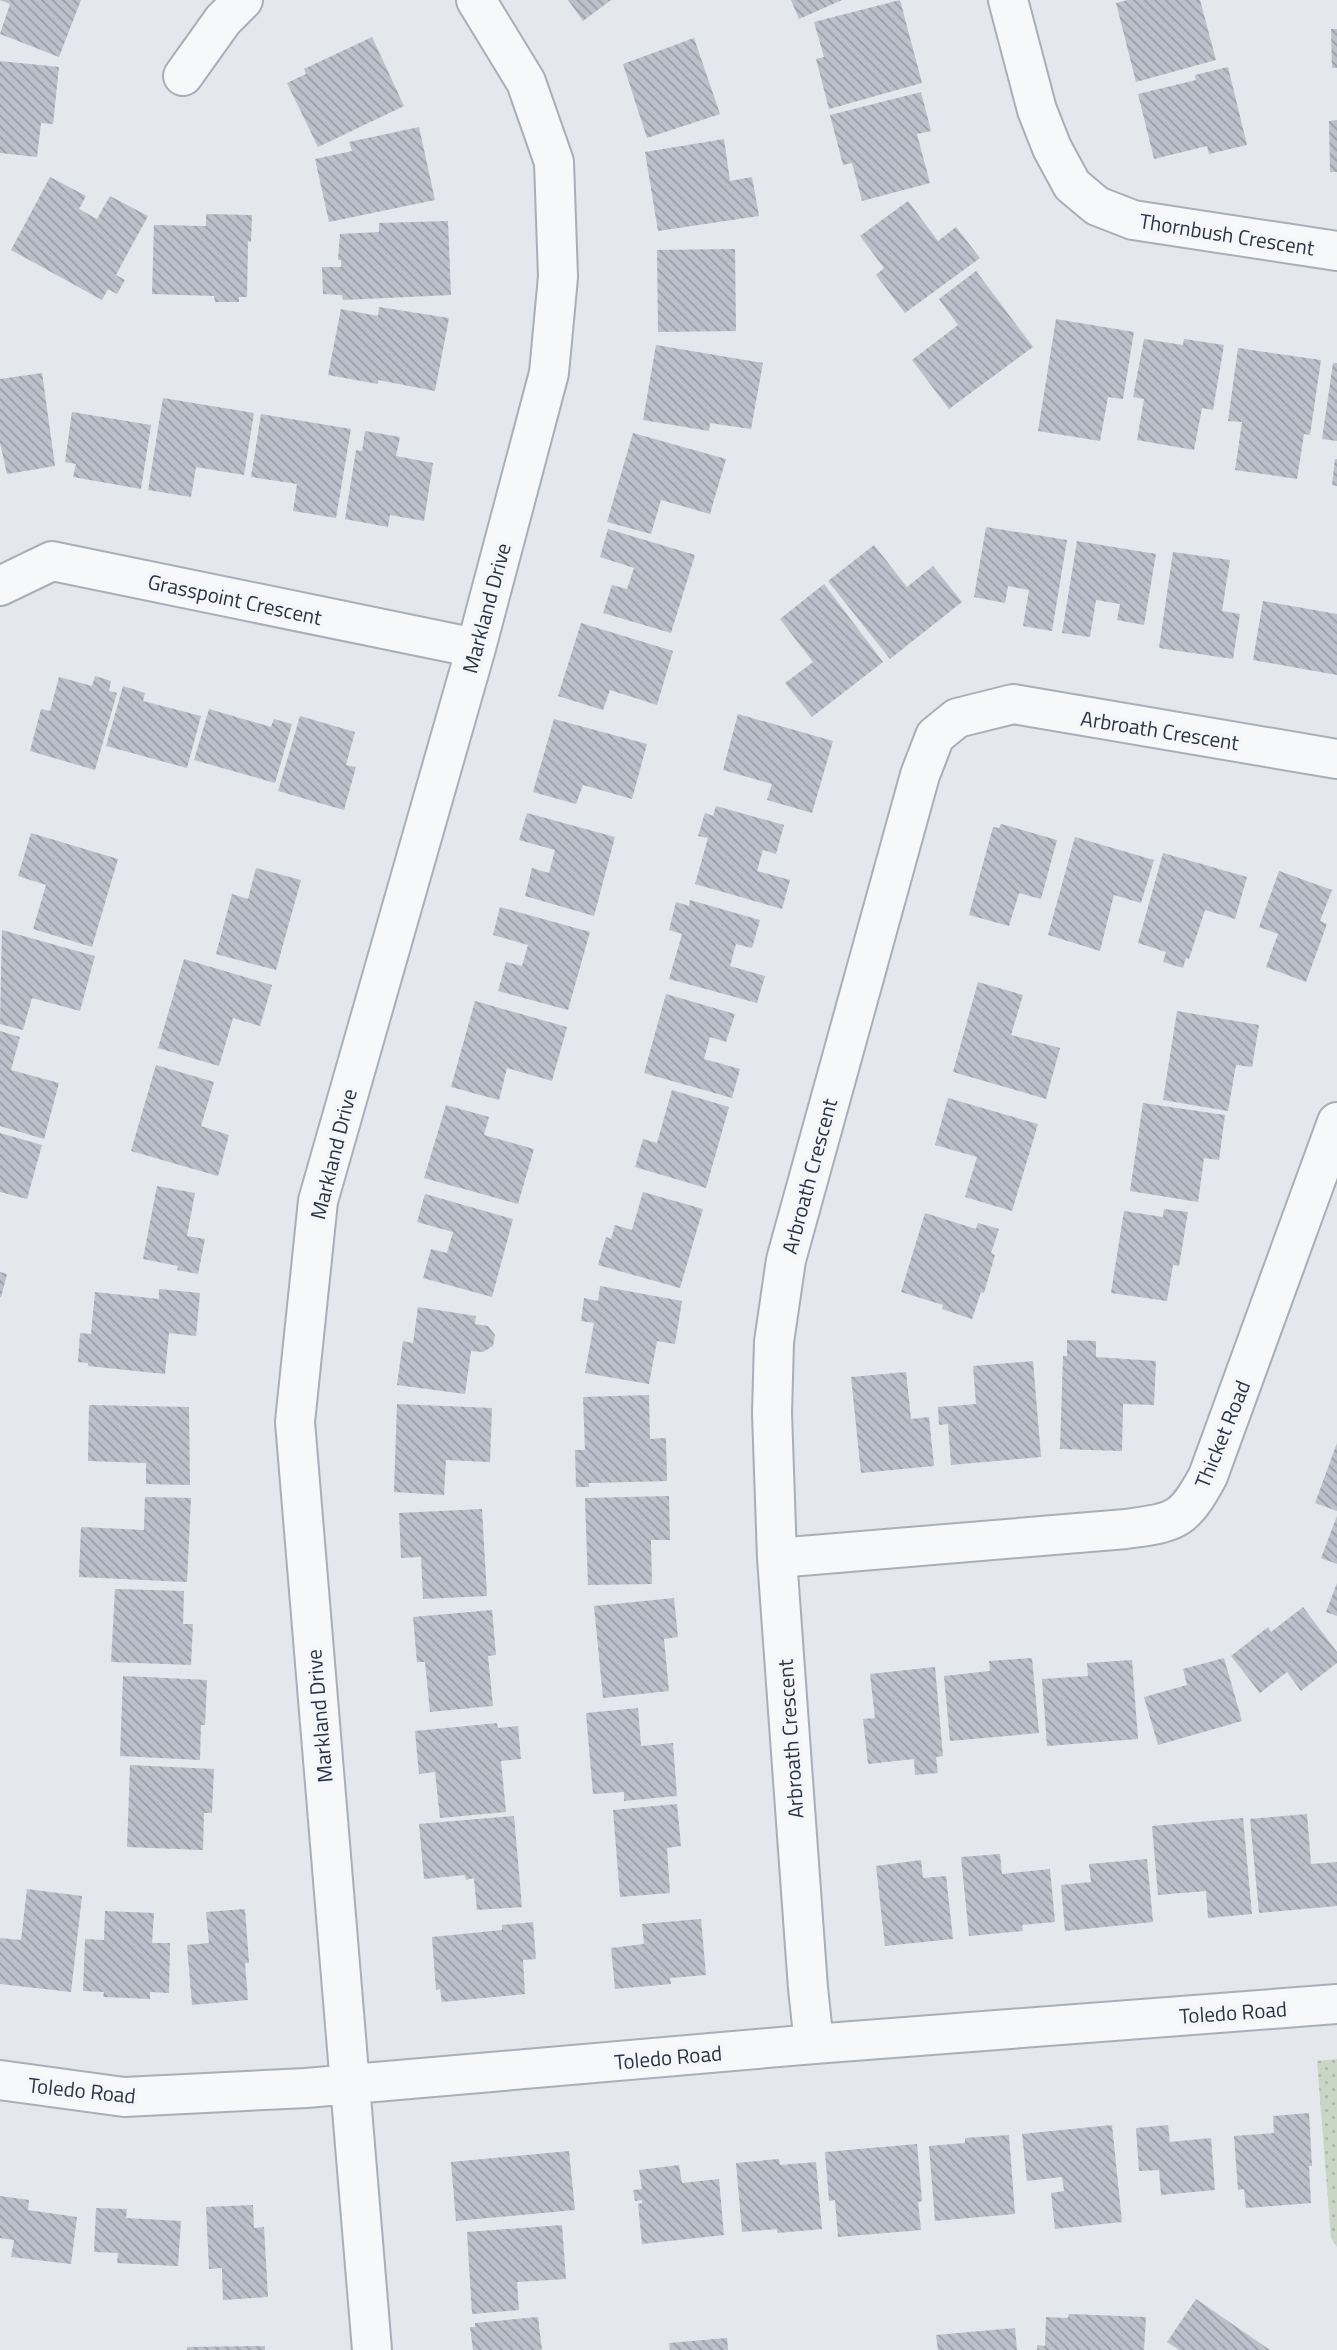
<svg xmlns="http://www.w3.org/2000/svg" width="1337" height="2350" font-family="'Titillium Web',sans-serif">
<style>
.park{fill:url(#park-dots)}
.building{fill:url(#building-back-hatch)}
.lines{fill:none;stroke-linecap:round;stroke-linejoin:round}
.street-casing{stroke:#a9aeb7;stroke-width:42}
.street{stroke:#f7f8fa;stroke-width:38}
.labels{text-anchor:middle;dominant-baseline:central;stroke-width:7;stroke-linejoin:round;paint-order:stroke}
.street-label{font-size:21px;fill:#2b3445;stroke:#f4f6f9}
</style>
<defs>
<pattern id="park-dots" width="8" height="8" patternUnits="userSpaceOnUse" patternTransform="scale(1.75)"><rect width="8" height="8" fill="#c9d6c5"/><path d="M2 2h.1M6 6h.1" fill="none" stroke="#adb8ab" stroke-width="1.8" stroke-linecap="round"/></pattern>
<pattern id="building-back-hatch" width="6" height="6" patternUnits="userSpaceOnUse" patternTransform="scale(1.75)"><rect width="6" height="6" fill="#bbc0ca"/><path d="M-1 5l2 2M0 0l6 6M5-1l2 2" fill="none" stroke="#989da6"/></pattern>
</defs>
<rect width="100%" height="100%" fill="#e4e7ec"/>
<path class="park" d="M1337,2059V2247L1331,2238L1317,2061Z"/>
<path class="building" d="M0,0H81L59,57L0,34L10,4Z
M568,0H611L583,21Z
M791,0H842L799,19Z
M900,0L922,83L829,109L816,59L824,57L814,22Z
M1128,0H1200L1216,60L1136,82L1116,3Z
M1331,29H1337V68H1332Z
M372,37L404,106L318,147L287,83L306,74L304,69Z
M694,38L720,114L647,138L623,64Z
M0,61L59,67L53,124L41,123L37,157L0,153Z
M1228,67L1247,145L1209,154L1207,146L1154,159L1138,94L1196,80L1195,75Z
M921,92L931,131L917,134L930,183L862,201L852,163L843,165L830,115Z
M1337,120V172H1330L1329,121Z
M419,127L435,200L329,222L315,159L352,151L349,142Z
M724,139L730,181L752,177L759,216L658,231L645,152Z
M50,177L86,196L79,209L97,219L110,196L148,216L116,275L125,280L117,294L108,289L102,300L11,250Z
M908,201L938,241L956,227L980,258L905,313L876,275L884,268L860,236Z
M206,214L252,215L251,242L248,241L247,297H239V302H215L214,296L152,294L154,225L206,226Z
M448,221L451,295L343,300L342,295L323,294L322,267H341V260H338L340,234L379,232V223Z
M735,249L736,331L658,332L657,250Z
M976,271L1033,347L949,409L912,360L958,325L939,299Z
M379,307L449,318L435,391L378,380V384L328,375L341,309L378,316Z
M1056,319L1134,332L1123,399L1108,397L1100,441L1038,431Z
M1144,339L1183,345L1184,339L1224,345L1213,410L1202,408L1194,450L1137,440L1144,399L1133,397Z
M656,345L763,363L751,429L710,423L709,431L643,420Z
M1238,348L1321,360L1310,435L1304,434L1297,479L1235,470L1242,422L1228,421Z
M1333,363H1337V441L1322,439Z
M42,373L55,466L7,474L0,443V379Z
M163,398L254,413L244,475L196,467L191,497L148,490Z
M72,412L151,425L141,489L73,477L76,464L65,462Z
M261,414L351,429L336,518L293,511L297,484L251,477Z
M365,431L400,437L396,456L433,463L424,521L390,515L388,527L345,519L356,450L362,451Z
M633,433L726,459L710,514L661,500L651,534L607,522Z
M1335,459H1337V486L1332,485Z
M986,527L1067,540L1052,631L1023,626L1029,590L1008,586L1005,603L974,597Z
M608,529L695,555L671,633L603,613L612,585L627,589L634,568L600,557Z
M1077,541L1156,554L1144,625L1117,620L1120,604L1096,600L1090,637L1062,633Z
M874,545L907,587L933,566L962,602L890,659L828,581Z
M1173,552L1230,560L1222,611L1240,614L1233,659L1159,648Z
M824,584L883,662L812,717L785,683L813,662L780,619Z
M1263,601L1337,614V675L1253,660Z
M581,623L673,651L657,705L610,690L603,710L558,696Z
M95,676L111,681L109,691L117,693L95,770L30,751L41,709L50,711L59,677L92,686Z
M123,686L145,693L143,701L201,716L187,768L106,746Z
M209,709L271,727L274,719L292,724L275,783L194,760Z
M738,714L833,741L812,813L767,800L772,784L723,770Z
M300,716L355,732L346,765L356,767L344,810L278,791Z
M554,719L647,744L632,799L583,785L576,804L533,792Z
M716,806L784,825L776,854L763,850L757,871L790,880L782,909L695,884L708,838L698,836L705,813L713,816Z
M527,813L615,837L594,916L525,896L532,868L549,873L555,850L519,840Z
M1001,824L1057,840L1041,899L1019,893L1009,926L969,915L993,827L999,828Z
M31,833L118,859L92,947L33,929L46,885L18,876Z
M1075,837L1154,860L1141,903L1114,895L1100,951L1048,935Z
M1163,853L1247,877L1235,919L1205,910L1189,959L1186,958L1183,968L1163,962L1166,952L1138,943Z
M256,868L301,880L276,970L216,954L232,894L248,899Z
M1279,871L1332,890L1320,921L1327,924L1306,982L1266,967L1278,934L1259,927Z
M690,900L760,920L752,948L736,944L730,966L765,976L757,1003L669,979L682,934L669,930L676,902L689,906Z
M500,907L590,932L568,1010L498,991L506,962L522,966L528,945L493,935Z
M2,930L95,956L80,1011L32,998L23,1030L0,1024Z
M184,959L272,985L260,1026L233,1018L219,1066L158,1048Z
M978,982L1023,995L1011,1035L1060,1048L1046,1099L953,1072Z
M666,994L735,1014L726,1042L710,1037L704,1059L740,1069L732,1098L644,1073Z
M475,1001L567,1027L552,1081L507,1068L499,1100L451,1087Z
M1177,1011L1259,1025L1252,1067L1236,1065L1228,1111L1163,1100Z
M0,1031L20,1037L11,1070L59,1083L44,1139L0,1126Z
M156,1065L214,1082L201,1126L229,1135L218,1176L131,1151Z
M672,1090L729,1107L706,1188L635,1167L643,1139L657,1143Z
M948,1098L1038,1124L1012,1211L965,1197L977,1157L935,1145Z
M1143,1103L1225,1115L1219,1160L1204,1158L1198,1202L1130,1191Z
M446,1105L489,1117L484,1135L534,1149L518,1204L424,1178Z
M0,1133L42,1145L27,1199L0,1192Z
M157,1186L195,1193L187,1236L205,1239L198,1274L177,1270L178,1266L143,1259Z
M643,1192L703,1209L680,1288L598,1265L606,1237L611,1239L615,1225L632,1230Z
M425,1194L513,1219L492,1297L423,1278L431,1249L447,1253L453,1232L417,1222Z
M1164,1209L1188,1212L1179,1266L1173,1265L1167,1301L1111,1293L1124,1211L1163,1217Z
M925,1213L976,1229L978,1223L999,1229L991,1253L995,1255L984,1293L981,1292L972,1319L942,1309L943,1305L901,1292Z
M0,1272L7,1274L1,1297H0Z
M600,1286L682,1301L675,1344L657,1341L649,1384L585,1373L594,1323L581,1321L584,1298L598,1301Z
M159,1289L200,1293L196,1336L169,1333L165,1374L88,1366V1363L78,1362L80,1333L91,1334L95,1292L159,1299Z
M418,1307L476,1316L475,1324L488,1326L495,1335L493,1346L483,1352L471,1351L465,1394L397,1385L403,1341L413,1343Z
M1067,1340L1096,1341V1357L1156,1361L1154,1405L1123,1404L1122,1451L1060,1449L1063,1356H1067Z
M1033,1361L1041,1457L951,1465L948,1424L939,1425L938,1407L976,1404L973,1366Z
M906,1372L911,1419L929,1417L934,1466L861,1473L851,1377Z
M649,1395L650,1439L666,1438L667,1481L589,1483V1487H576L575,1450H585L583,1397Z
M397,1404L492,1408L490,1462L446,1460L444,1495L394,1492Z
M89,1405L189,1407L190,1485L146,1484V1463L88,1461Z
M1337,1443V1511L1315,1503Z
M669,1496L670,1540H651L652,1584L588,1585L585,1498Z
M145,1497L191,1498L187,1582L79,1577L81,1527L144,1530Z
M482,1509L487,1596L423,1599L421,1557L401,1558L399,1513Z
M1337,1516V1564L1321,1558Z
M1337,1583V1616L1326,1612Z
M115,1589L184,1591L183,1624H193L191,1665L111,1662Z
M674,1598L678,1637L664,1639L669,1691L603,1698L594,1606Z
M1303,1607L1337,1652V1663L1301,1691L1287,1672L1260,1693L1231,1656L1268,1627L1271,1632Z
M492,1610L496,1655L488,1656L493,1706L430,1712L425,1662H417L413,1617Z
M1032,1658L1039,1733L950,1741L944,1676L990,1671L989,1661Z
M1224,1658L1242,1721L1158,1745L1144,1697L1187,1685L1183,1669Z
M1132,1660L1138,1739L1047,1746L1042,1679L1088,1676L1087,1663Z
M935,1667L943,1756L936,1757L938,1773L915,1775L914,1759L868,1764L863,1719L875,1718L870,1674Z
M123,1676L207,1680L205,1725H201L200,1760L120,1756Z
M638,1708L641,1746L673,1743L677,1796L624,1801V1792L593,1794L586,1713Z
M497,1723L498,1728L518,1726L521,1759L501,1761L506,1812L440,1818L435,1772L419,1774L415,1731Z
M130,1765L214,1769L212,1813H204L203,1850L127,1847Z
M677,1804L681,1846L667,1848L670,1893L620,1897L613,1810Z
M1307,1814L1311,1864L1337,1862V1906L1259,1913L1250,1819Z
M514,1816L522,1907L477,1910L474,1878L466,1880L465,1875L424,1879L419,1824Z
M1243,1818L1252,1914L1208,1918L1206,1891L1158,1895L1152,1826Z
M1000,1854L1002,1874L1050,1869L1055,1922L1022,1925L1023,1931L969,1936L961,1857Z
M1147,1859L1153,1922L1065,1931L1061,1885L1091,1882L1089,1864Z
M921,1860L923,1878L946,1876L953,1939L885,1946L876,1866Z
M27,1889L82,1896L71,1992L0,1984V1938L21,1940Z
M245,1909L249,1963H245L248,2000L192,2005L187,1945L209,1943L206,1912Z
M105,1911L154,1913L152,1943H170L169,1993L150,1992V1999L103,1997L104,1992L83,1991L85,1939L104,1940Z
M701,1919L706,1975L670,1978L671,1984L615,1989L611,1948L644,1944L642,1924Z
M533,1922L536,1959L523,1960L525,1994L442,2002L440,1989L436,1990L432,1937L502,1930V1925Z
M1309,2113L1312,2166H1309L1311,2203L1246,2208L1244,2189L1238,2190L1234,2136L1274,2133L1273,2116Z
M1112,2125L1122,2222L1055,2229L1051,2193L1064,2191L1062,2177L1027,2181L1022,2134Z
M1168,2125L1170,2142L1211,2138L1215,2190L1161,2195L1159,2170L1139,2171L1136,2128Z
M1009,2135L1015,2214L935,2221L929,2146L965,2143V2138Z
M917,2144L922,2201L918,2202L921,2230L838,2237L835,2200L829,2201L825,2152Z
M569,2151L575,2210L456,2221L451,2162Z
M779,2159L780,2165L816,2162L822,2229L777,2233V2229L742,2232L736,2163Z
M679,2165L682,2183L719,2179L724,2235L642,2244L638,2204L642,2203V2200L635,2201L633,2190L642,2189L639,2170Z
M0,2196L29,2200L28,2210L77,2217L71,2264L11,2257L14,2240L0,2238Z
M253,2205L254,2228L264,2227L268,2297L223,2300L222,2268L209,2269L206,2207Z
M96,2208L127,2209L126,2218L181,2221L178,2266L117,2263L118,2253L94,2252Z
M562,2225L566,2279L517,2282L519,2310L472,2314L467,2232Z
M1196,2299L1270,2350H1179L1167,2342Z
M1069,2314L1146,2317L1144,2350H1037V2345L1045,2346L1046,2317L1068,2318Z
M538,2317L542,2350H473L470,2327H475V2323Z
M1015,2328L1017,2350H938L936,2335Z
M727,2338L728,2350H670L669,2343Z
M265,2346V2350H187V2347Z"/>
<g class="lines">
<g class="street-casing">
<path id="street" d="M1008,0L1037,110L1052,148L1072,185L1097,206L1133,220L1337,251
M183,76L223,20L243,0
M0,586L52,561L476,648
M777,1558L1126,1529C1176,1522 1183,1522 1208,1476L1337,1122
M814,2044L808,1988L777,1558L772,1413L774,1342L786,1260L920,775L935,736L957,718L1013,704L1337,759
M0,2080L124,2097L306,2088L814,2044L1337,2004
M372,2350L295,1422L318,1201L476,648L549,373L558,277L554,162L526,82L476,0"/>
</g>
<use href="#street" class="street"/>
</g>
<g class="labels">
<g class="street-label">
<text transform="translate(1227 234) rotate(9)">Thornbush Crescent</text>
<text transform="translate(235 599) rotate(12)">Grasspoint Crescent</text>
<text transform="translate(486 608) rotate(-75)">Markland Drive</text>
<text transform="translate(1160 730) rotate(9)">Arbroath Crescent</text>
<text transform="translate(333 1154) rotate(-76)">Markland Drive</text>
<text transform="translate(809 1176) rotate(-75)">Arbroath Crescent</text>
<text transform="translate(1222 1434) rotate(-68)">Thicket Road</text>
<text transform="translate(319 1716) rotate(-95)">Markland Drive</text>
<text transform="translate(790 1739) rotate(-94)">Arbroath Crescent</text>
<text transform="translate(1233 2012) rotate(-4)">Toledo Road</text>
<text transform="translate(668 2057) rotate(-5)">Toledo Road</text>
<text transform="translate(82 2090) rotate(6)">Toledo Road</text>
</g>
</g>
</svg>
